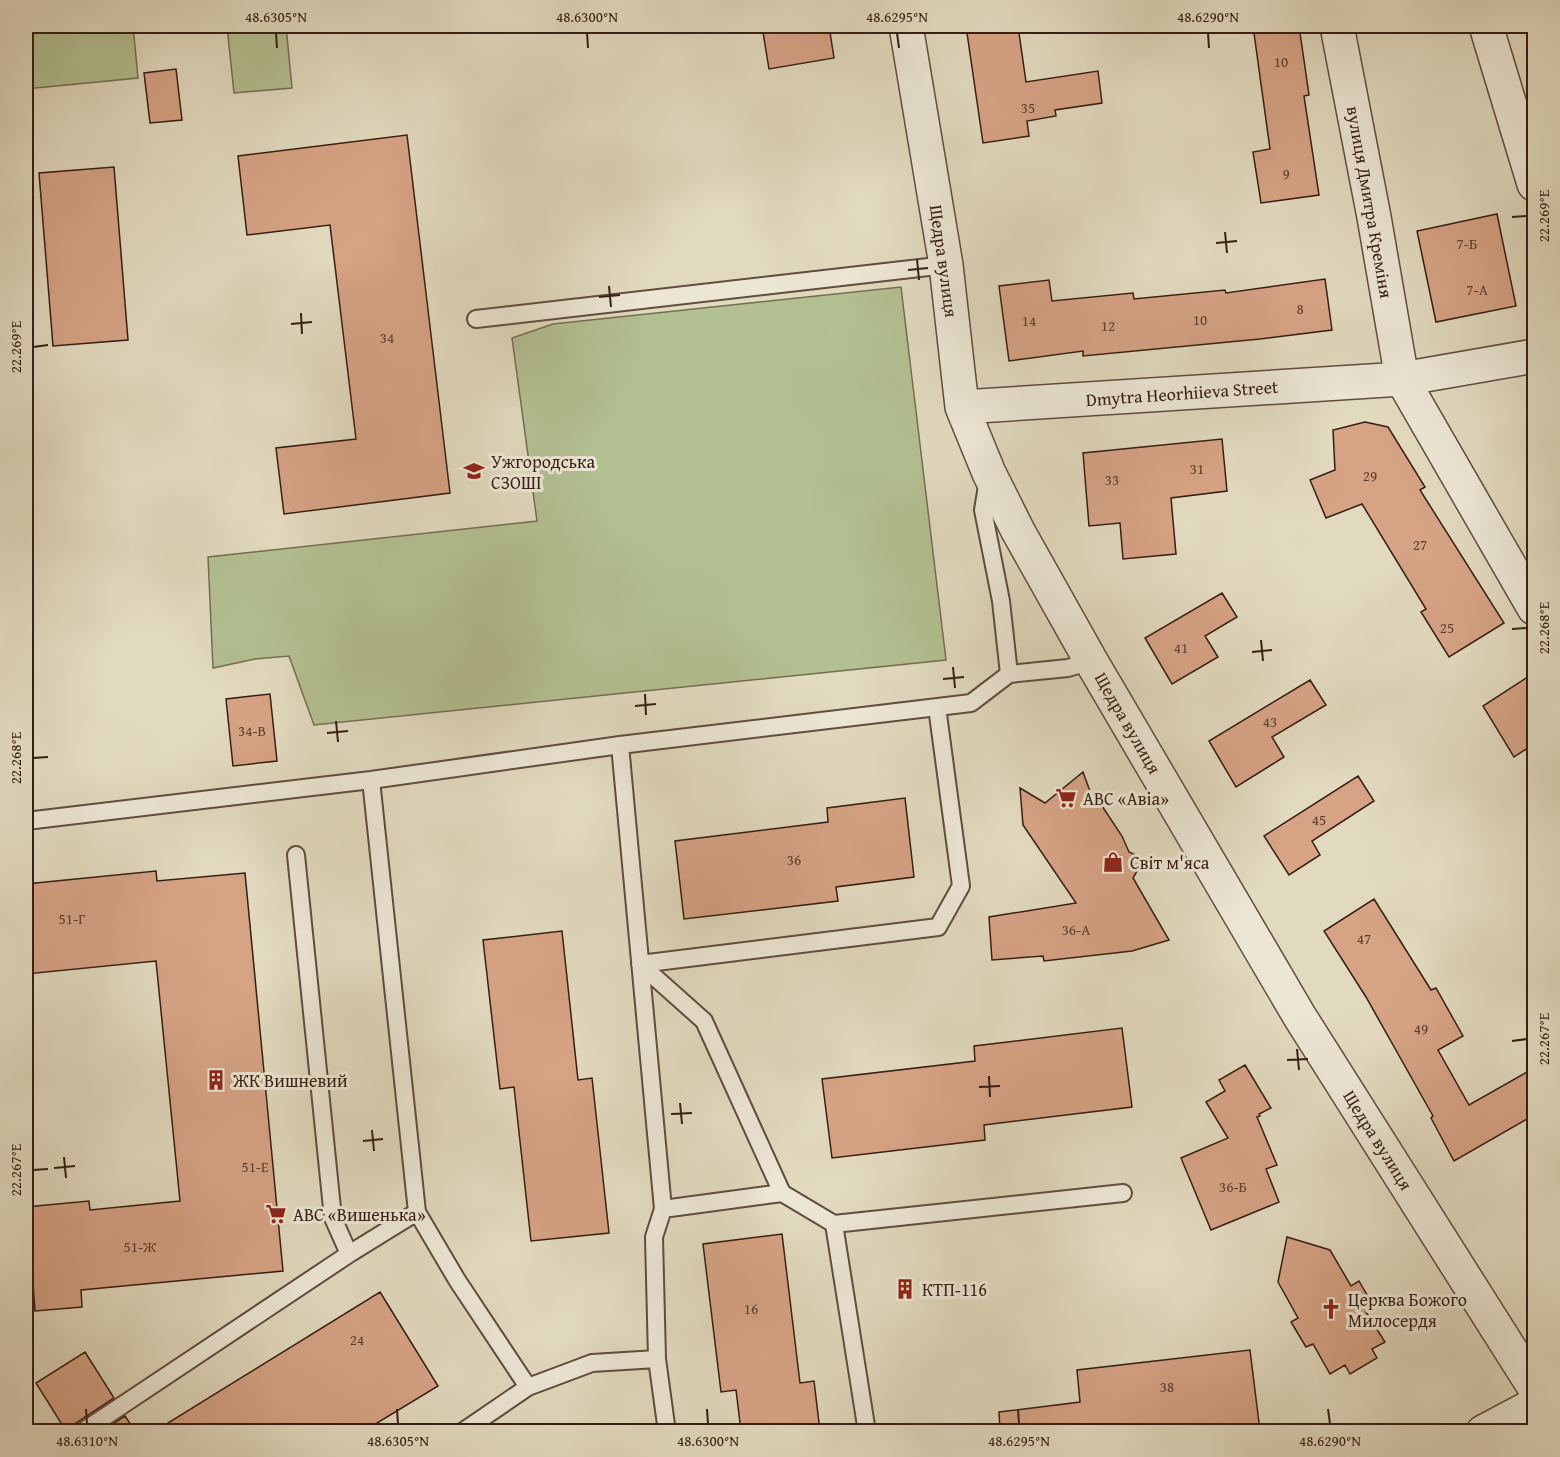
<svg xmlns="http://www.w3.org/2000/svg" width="1560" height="1457" font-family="'Gentium Book Plus',serif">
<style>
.green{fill:#b3c092;stroke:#746e52;stroke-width:1.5}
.building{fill:#d6a385;stroke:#361d13;stroke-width:1.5}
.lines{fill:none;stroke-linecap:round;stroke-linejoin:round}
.lane-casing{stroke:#614c3e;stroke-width:20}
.street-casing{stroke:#614c3e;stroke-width:36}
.lane{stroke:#ece7d5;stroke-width:16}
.street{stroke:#ece7d5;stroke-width:33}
.ticks{fill:none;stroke:#361d13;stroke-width:2}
.labels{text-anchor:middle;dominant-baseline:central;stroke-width:6;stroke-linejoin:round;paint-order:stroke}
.number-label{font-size:15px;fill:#5e3e30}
.street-label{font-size:18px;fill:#361d13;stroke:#ece7d5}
.poi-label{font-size:18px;fill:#361d13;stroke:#ece7d5;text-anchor:start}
.neatline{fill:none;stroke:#361d13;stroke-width:2}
.ticks-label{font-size:15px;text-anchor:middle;fill:#361d13}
</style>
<rect width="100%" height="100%" fill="#e2dabf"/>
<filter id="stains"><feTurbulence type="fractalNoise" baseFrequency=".00333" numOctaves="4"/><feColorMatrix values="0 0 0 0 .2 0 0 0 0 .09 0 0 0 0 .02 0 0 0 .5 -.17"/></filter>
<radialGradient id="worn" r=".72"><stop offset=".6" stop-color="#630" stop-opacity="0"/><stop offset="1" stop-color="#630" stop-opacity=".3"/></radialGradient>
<path class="green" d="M26,26H133L138,78L26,89Z
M227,26H286L292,88L234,93Z
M901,287L946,660L314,725L289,656L255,659L213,668L208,557L537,521L512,338L553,324Z"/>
<path class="building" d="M762,26H829L834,58L769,69Z
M966,26H1018L1026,82L1098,71L1102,103L1055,110L1056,116L1027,121L1029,136L983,143Z
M1253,26H1299L1309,95L1304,96L1319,195L1261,203L1253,152L1270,149Z
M176,69L182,120L150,123L144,73Z
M407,135L450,493L284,514L276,448L356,439L330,225L247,235L238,156Z
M114,167L128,340L53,346L39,173Z
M1497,214L1516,306L1436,322L1417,231Z
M1325,279L1332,330L1260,339L1083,356V351L1009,361L999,286L1049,280L1052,301L1133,293L1134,299L1225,290L1226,293Z
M1365,422L1388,427L1425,487L1420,490L1504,623L1449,657L1421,612L1426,609L1362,504L1326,518L1310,480L1335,470L1333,430Z
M1222,439L1227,491L1171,498L1176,554L1123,559L1120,523L1089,526L1083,453Z
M1222,593L1237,617L1205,636L1218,657L1172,684L1145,638Z
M1534,673V744L1514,757L1483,706Z
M1310,680L1326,705L1272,737L1284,757L1236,787L1209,741Z
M270,694L277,761L233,766L226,699Z
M1083,772L1091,794L1102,806L1122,836L1129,852L1144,859L1133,878L1169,940L1132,951L1044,961L1043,956L992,960L989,917L1076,903L1023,825L1020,788L1045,803Z
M1358,776L1374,801L1312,841L1320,855L1289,875L1264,836Z
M905,798L914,877L836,887L838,901L684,919L675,841L828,822L827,808Z
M156,871L157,881L245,873L283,1271L81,1290L82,1307L35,1311L33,1283L30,1284L26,1243V1207L89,1201L90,1210L180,1201L156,961L26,974V884Z
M1374,899L1431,990L1436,988L1463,1036L1438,1050L1469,1105L1534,1068V1115L1454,1161L1431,1118L1433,1116L1366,997L1324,931Z
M562,931L578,1080L592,1078L609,1233L531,1241L514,1087L500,1089L483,940Z
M1122,1028L1132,1107L984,1125L985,1140L832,1158L822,1079L975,1061L974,1046Z
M1245,1065L1271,1108L1259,1114L1260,1116L1257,1117L1277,1165L1266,1169L1279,1202L1211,1230L1181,1158L1228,1138L1206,1102L1225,1091L1219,1080Z
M782,1234L800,1383L814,1381L820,1431H741L736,1390L721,1392L703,1244Z
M1287,1237L1330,1250L1351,1286L1359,1281L1374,1307L1366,1312L1385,1342L1372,1349L1377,1358L1350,1374L1345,1365L1330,1374L1313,1344L1306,1347L1291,1322L1298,1318L1278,1282Z
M380,1292L438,1386L364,1431H155Z
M1250,1350L1260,1431H1000L999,1412L1080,1402L1077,1370Z
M85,1352L114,1398L76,1423L73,1427L72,1431H66L36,1383Z
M125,1416L135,1431H102Z"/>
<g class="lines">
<g class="lane-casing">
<path id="lane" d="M476,319L946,265
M1009,674L1068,668L1091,661
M620,745L663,1209
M371,780L620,745L971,703L1009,674L1001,601L983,510L988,480
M26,821L371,780L417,1212L457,1280L528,1387
M296,855L333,1218L349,1254
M640,964L938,927L961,886L937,707
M640,964L704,1021L782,1193
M834,1224L867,1432
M82,1432L349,1254L417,1212
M462,1432L528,1387L592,1363L657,1359
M667,1432L657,1359L654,1237L663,1209L782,1193L834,1224L1123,1193"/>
</g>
<g class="street-casing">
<path id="street" d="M906,26L946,265L962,407L989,473L1018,531L1091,661L1300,1017L1534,1387
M1337,26L1374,217L1402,379L1534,608
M1486,26L1534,184
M962,407L1402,379L1534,356
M1483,1432L1534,1405"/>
</g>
<use href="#lane" class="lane"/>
<use href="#street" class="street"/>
</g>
<path class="ticks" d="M276,33L277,48M587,33L588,48M897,33L899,48M1208,33L1209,48M1512,217L1527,216M1225,232L1227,253M1216,243L1237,241M917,259L919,280M908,270L928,268M609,286L611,307M599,297L620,295M301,313L302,334M291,324L312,322M33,347L48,345M1512,629L1527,628M1261,640L1263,661M1252,652L1272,650M953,667L955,688M943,679L964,677M645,694L646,715M635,706L656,704M336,721L338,742M327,733L348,731M33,758L48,757M1512,1041L1527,1039M1297,1049L1299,1070M1287,1060L1308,1059M989,1076L990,1097M979,1087L1000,1086M680,1103L682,1124M671,1114L692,1113M372,1130L374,1151M363,1141L383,1139M64,1157L66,1178M54,1168L75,1166M33,1170L48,1169M86,1409L87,1424M397,1409L398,1424M707,1409L708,1424M1018,1409L1019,1424M1328,1409L1330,1424"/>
<defs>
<g id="school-bare" transform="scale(1.62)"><path d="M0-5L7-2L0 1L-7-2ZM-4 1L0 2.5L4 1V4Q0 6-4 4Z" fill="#8f2418" stroke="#ece7d5" stroke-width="2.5" paint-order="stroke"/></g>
<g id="supermarket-bare" transform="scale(1.62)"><path d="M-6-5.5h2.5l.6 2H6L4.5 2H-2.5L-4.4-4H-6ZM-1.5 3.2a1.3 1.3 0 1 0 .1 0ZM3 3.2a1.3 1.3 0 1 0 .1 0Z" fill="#8f2418" stroke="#ece7d5" stroke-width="2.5" paint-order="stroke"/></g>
<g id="shop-bare" transform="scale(1.62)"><path d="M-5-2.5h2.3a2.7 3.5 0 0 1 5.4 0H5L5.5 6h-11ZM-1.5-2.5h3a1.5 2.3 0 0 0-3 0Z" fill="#8f2418" stroke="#ece7d5" stroke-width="2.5" paint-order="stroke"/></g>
<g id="building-bare" transform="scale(1.62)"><path d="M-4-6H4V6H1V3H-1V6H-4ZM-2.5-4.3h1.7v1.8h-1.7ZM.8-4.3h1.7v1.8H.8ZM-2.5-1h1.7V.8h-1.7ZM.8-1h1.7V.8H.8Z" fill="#8f2418" stroke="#ece7d5" stroke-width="2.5" paint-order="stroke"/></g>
<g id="church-bare" transform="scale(1.62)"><path d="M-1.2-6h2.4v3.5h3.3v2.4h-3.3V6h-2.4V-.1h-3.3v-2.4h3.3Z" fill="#8f2418" stroke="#ece7d5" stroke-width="2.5" paint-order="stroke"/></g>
</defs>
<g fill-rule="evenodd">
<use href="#school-bare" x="474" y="471"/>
<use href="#supermarket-bare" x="1066" y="798"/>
<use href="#shop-bare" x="1113" y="862"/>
<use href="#building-bare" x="216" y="1080"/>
<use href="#supermarket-bare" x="276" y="1214"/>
<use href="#building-bare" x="905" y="1289"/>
<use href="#church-bare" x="1331" y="1309"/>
</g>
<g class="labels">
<g class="number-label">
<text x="1281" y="61">10</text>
<text x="1028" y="107">35</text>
<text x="1286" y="173">9</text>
<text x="1467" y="243">7-Б</text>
<text x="1477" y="289">7-А</text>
<text x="1300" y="308">8</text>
<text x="1200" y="319">10</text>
<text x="1029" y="320">14</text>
<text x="1108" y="325">12</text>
<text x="387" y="337">34</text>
<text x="1197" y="468">31</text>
<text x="1370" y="475">29</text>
<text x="1112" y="479">33</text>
<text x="1420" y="544">27</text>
<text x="1447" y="627">25</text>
<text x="1181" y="647">41</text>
<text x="1270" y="721">43</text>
<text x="252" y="730">34-В</text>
<text x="1319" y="819">45</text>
<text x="794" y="859">36</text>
<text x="72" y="918">51-Г</text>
<text x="1076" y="929">36-А</text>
<text x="1364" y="938">47</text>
<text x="1421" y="1028">49</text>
<text x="255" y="1166">51-Е</text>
<text x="1233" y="1186">36-Б</text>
<text x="140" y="1246">51-Ж</text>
<text x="751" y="1308">16</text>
<text x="357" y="1339">24</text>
<text x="1167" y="1386">38</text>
</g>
<g class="street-label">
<text transform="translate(1370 202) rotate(80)">вулиця Дмитра Креміня</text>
<text transform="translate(944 261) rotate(82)">Щедра вулиця</text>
<text transform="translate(1182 393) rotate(-4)">Dmytra Heorhiieva Street</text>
<text transform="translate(1128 723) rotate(60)">Щедра вулиця</text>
<text transform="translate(1378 1140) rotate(58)">Щедра вулиця</text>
</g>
<g class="poi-label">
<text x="491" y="461">Ужгородська<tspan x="491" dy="21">СЗОШІ</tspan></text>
<text x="1083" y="798">ABC «Авіа»</text>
<text x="1130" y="862">Світ м'яса</text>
<text x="233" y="1080">ЖК Вишневий</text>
<text x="293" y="1214">ABC «Вишенька»</text>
<text x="922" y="1289">КТП-116</text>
<text x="1348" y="1299">Церква Божого<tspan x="1348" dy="21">Милосердя</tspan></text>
</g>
</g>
<rect width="1560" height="1457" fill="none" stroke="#e2dabf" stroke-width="66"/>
<rect x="33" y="33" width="1494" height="1391" class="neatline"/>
<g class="ticks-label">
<text x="276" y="22">48.6305°N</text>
<text x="587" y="22">48.6300°N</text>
<text x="897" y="22">48.6295°N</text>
<text x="1208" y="22">48.6290°N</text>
<text transform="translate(1544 216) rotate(-90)" y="5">22.269°E</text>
<text transform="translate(16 347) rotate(-90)" y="5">22.269°E</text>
<text transform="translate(1544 628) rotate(-90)" y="5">22.268°E</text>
<text transform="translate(16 758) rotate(-90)" y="5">22.268°E</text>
<text transform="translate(1544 1039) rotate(-90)" y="5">22.267°E</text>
<text transform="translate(16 1170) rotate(-90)" y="5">22.267°E</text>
<text x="87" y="1446">48.6310°N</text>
<text x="398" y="1446">48.6305°N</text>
<text x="708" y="1446">48.6300°N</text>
<text x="1019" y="1446">48.6295°N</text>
<text x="1330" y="1446">48.6290°N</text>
</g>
<rect width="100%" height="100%" filter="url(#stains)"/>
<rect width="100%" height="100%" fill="url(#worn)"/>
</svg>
